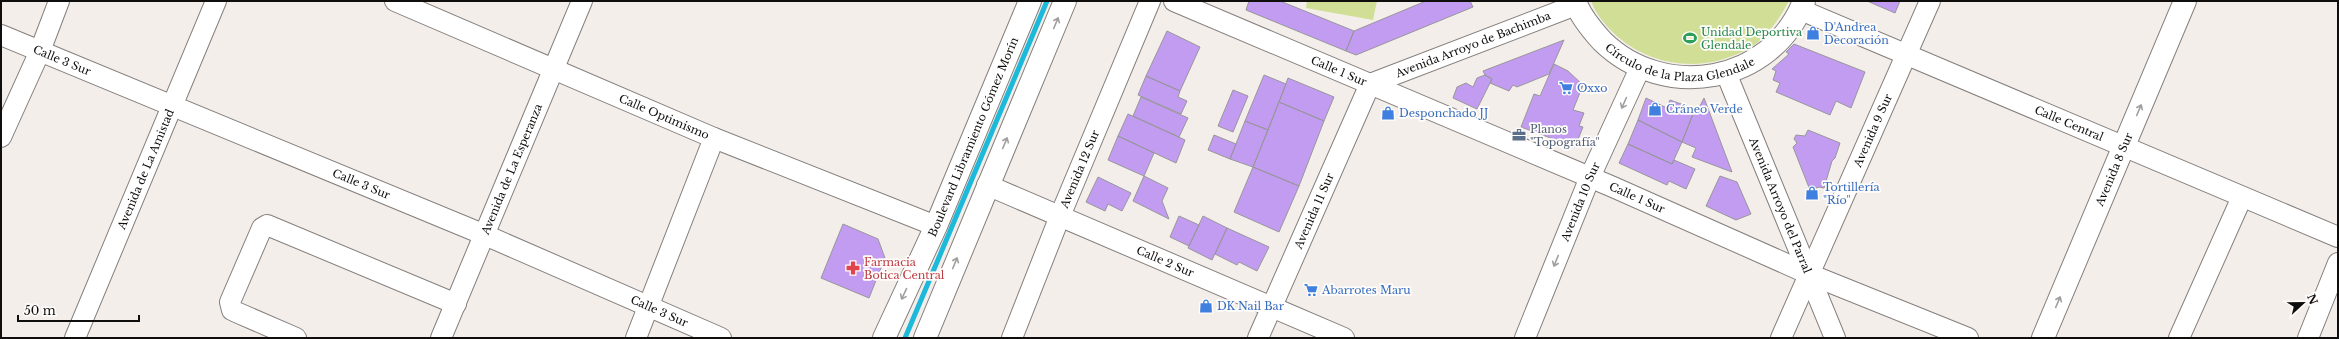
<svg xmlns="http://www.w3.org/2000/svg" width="2339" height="339" font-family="'Libre Baskerville',serif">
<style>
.green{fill:#d0df95}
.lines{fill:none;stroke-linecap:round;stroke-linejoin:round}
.stream{stroke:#1cb9da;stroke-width:5}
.building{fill:#c29cf1;stroke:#98969b}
.minor-casing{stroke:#847f7c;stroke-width:22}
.major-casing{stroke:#847f7c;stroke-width:24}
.minor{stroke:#fff;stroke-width:20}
.major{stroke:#fff;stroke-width:22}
.oneway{stroke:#9f9f9e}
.labels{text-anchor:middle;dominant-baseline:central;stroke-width:3.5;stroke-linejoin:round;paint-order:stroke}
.shop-label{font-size:11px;fill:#366cbe;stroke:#fffdfb;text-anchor:start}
.leisure-label{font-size:11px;fill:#27864d;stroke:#fffdfb;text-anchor:start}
.street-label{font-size:11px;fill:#100e0d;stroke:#fffdfb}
.service-label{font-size:11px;fill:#4e5e75;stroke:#fffdfb;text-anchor:start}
.health-label{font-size:11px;fill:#be3a42;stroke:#fffdfb;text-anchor:start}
</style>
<rect width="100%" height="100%" fill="#f4eeeb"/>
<path class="green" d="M1307,1H1377L1373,20L1306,8Z
M1591,1H1789C1779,19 1767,38 1748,49C1705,72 1656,69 1618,37C1607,27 1596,15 1591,1Z"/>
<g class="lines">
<path class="stream" d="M905,338L1047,1"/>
</g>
<path class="building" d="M1249,1H1280L1354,31L1346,51L1246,10Z
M1426,1H1470L1473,7L1356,55L1346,51L1354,31Z
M1867,1H1900L1895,13Z
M1167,31L1200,47L1180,91L1146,76Z
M1564,40L1549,74L1517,87L1513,85L1509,91L1490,83L1492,79L1485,75L1483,71Z
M1794,44L1865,72L1851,108L1836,101L1830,115L1776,92L1780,83L1773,80L1776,71L1772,69L1789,54L1786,52Z
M1554,64L1568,71L1583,85L1573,110L1584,113L1579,126L1583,127L1575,147L1521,127L1534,94L1540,96Z
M1264,75L1286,84L1268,130L1245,121Z
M1485,75L1492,79L1477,109L1453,98L1457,87L1466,83L1473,87L1477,78Z
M1146,76L1180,91L1178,97L1187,101L1181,114L1138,95Z
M1288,78L1334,97L1324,121L1279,102Z
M1233,90L1248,96L1233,132L1218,126Z
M1141,97L1188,118L1179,137L1133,116Z
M1646,98L1667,108L1670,100L1695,109L1682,142L1638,120Z
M1704,98L1732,172L1692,157L1696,148L1682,142L1695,109L1699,108Z
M1279,102L1324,121L1299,186L1253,167Z
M1128,114L1185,140L1176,163L1118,136Z
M1638,120L1682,142L1672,164L1628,144Z
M1245,121L1268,130L1253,167L1230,159Z
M1808,130L1840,143L1835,158L1832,161L1824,188L1819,187L1810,190L1793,147L1797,143L1794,139L1796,135L1805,136Z
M1214,135L1236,144L1230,159L1208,150Z
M1118,136L1154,153L1144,176L1108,160Z
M1628,144L1672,164L1674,160L1695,169L1686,189L1669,181L1667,185L1619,163Z
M1253,167L1299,186L1279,232L1234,212Z
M1144,176L1168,188L1162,201L1169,219L1133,201Z
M1720,176L1737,182L1751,214L1736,220L1706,206Z
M1098,177L1131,193L1122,211L1108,204L1105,211L1086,202Z
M1179,216L1199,225L1189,246L1170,237Z
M1203,216L1227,228L1212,260L1188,248Z
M843,224L878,239L885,258L869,298L821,278Z
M1227,228L1269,247L1257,271L1239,262L1237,265L1215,254Z"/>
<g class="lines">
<g class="minor-casing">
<g id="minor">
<path id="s1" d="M395,1L714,138L936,226"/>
<path id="s2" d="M1174,1L1613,187L1809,274L1968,338"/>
<path id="s3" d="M1801,10L2338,237"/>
<path id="s4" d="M1,35L485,235L721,338"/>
<path id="s5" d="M1726,73L1835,338"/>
<path d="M1,137L40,51L59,1"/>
<path id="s6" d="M987,185L1344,338"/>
<path id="s7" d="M75,338L216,1"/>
<path d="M296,338L236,312L232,310L230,302L262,228L267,225L456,304"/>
<path id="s8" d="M441,338L582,1"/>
<path d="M636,338L714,138"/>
<path id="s9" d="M1012,338L1060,216L1150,1"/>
<path id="s10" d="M1258,338L1370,84L1576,5"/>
<path id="s11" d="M1525,338L1590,177L1640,68"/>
<path id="s12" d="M1781,338L1930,1"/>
<path d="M2179,338L2242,197"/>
<path d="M2308,338L2338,263"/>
</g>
</g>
<g class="major-casing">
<g id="major">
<path id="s13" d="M1575,1C1580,16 1592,30 1602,41C1664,102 1772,84 1804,1"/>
<path id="s14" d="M884,338L936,226L1030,1"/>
<path d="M925,338L1065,1"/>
<path id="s15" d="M2043,338L2185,1"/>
</g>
</g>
<use href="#minor" class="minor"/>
<use href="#major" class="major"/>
</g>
<defs><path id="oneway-shaft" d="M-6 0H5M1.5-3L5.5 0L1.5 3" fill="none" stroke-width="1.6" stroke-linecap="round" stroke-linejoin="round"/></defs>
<g class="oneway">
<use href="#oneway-shaft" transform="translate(1056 23) rotate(-67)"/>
<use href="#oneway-shaft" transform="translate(1624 103) rotate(114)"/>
<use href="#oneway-shaft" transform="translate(2139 110) rotate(-67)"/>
<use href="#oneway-shaft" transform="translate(1005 143) rotate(-67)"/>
<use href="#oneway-shaft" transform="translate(1556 261) rotate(112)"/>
<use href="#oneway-shaft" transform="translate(955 263) rotate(-68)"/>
<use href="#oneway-shaft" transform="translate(904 294) rotate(115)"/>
<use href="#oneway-shaft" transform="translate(2058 302) rotate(-67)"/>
</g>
<defs>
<g id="shop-bare" transform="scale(1.08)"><path d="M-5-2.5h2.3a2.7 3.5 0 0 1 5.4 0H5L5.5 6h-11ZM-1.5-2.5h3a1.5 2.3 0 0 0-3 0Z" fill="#3f7fe0" stroke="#fffdfb" stroke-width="2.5" paint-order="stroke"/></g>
<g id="stadium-bare" transform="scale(1.08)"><path d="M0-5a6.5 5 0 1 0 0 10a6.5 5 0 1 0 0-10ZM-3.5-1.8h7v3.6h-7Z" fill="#2e9e5b" stroke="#fffdfb" stroke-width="2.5" paint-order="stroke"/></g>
<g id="supermarket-bare" transform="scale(1.08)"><path d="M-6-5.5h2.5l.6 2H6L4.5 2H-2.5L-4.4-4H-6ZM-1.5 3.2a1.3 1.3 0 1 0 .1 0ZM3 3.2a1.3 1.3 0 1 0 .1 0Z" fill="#3f7fe0" stroke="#fffdfb" stroke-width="2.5" paint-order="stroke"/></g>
<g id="office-bare" transform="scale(1.08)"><path d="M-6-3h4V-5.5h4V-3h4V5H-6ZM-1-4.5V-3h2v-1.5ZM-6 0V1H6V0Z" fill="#5c6f8a" stroke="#fffdfb" stroke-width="2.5" paint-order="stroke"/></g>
<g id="pharmacy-bare" transform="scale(1.08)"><path d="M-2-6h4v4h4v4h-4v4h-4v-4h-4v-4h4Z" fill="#e0444e" stroke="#fffdfb" stroke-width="2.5" paint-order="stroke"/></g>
</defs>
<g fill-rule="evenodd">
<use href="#shop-bare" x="1813" y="33"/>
<use href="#stadium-bare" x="1690" y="38"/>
<use href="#supermarket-bare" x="1566" y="88"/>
<use href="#shop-bare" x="1655" y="109"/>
<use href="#shop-bare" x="1388" y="113"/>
<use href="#office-bare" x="1519" y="135"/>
<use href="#shop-bare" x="1812" y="193"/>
<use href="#pharmacy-bare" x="853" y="268"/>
<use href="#supermarket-bare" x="1311" y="290"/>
<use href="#shop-bare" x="1206" y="306"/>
</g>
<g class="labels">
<g class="shop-label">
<text x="1824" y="27">D'Andrea<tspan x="1824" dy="13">Decoración</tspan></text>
<text x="1577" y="88">Oxxo</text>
<text x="1666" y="109">Cráneo Verde</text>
<text x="1399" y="113">Desponchado JJ</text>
<text x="1823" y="187">Tortillería<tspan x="1823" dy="13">"Río"</tspan></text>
<text x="1322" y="290">Abarrotes Maru</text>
<text x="1217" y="306">DK Nail Bar</text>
</g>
<g class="leisure-label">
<text x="1701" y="32">Unidad Deportiva<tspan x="1701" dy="13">Glendale</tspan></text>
</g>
<g class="street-label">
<text stroke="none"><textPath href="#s10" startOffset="388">Avenida Arroyo de Bachimba</textPath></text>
<text stroke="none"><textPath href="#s13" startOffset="134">Círculo de la Plaza Glendale</textPath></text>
<text stroke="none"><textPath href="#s4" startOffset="66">Calle 3 Sur</textPath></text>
<text stroke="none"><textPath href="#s2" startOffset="179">Calle 1 Sur</textPath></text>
<text stroke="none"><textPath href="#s1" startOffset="293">Calle Optimismo</textPath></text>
<text stroke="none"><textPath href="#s3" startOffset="291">Calle Central</textPath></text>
<text stroke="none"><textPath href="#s12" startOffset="227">Avenida 9 Sur</textPath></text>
<text stroke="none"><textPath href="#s14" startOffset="220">Boulevard Libramiento Gómez Morín</textPath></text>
<text stroke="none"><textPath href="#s9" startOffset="182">Avenida 12 Sur</textPath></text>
<text stroke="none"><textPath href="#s7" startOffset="183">Avenida de La Amistad</textPath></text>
<text stroke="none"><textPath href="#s8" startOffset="183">Avenida de La Esperanza</textPath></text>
<text stroke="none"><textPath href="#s15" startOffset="183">Avenida 8 Sur</textPath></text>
<text stroke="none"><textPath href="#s4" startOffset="390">Calle 3 Sur</textPath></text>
<text stroke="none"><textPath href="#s2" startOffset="503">Calle 1 Sur</textPath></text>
<text stroke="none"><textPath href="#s11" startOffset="147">Avenida 10 Sur</textPath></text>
<text stroke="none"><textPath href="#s5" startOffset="143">Avenida Arroyo del Parral</textPath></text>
<text stroke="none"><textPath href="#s10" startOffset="139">Avenida 11 Sur</textPath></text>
<text stroke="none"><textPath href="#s6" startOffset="194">Calle 2 Sur</textPath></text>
<text stroke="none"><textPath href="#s4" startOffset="714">Calle 3 Sur</textPath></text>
</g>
<g class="service-label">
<text x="1530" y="129">Planos<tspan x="1530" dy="13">"Topografía"</tspan></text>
</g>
<g class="health-label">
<text x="864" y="262">Farmacia<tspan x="864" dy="13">Botica Central</tspan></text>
</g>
</g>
<rect width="2339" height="339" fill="none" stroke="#100e0d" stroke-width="4"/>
<g transform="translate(2303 303) rotate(68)" stroke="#fffdfb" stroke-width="3" paint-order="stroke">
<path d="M0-3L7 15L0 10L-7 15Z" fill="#100e0d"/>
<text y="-6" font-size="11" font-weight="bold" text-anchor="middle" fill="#100e0d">N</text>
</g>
<path d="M18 315v6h121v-6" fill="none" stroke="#100e0d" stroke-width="2"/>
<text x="24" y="315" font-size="12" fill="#100e0d" stroke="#fffdfb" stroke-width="3" paint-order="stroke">50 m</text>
</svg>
